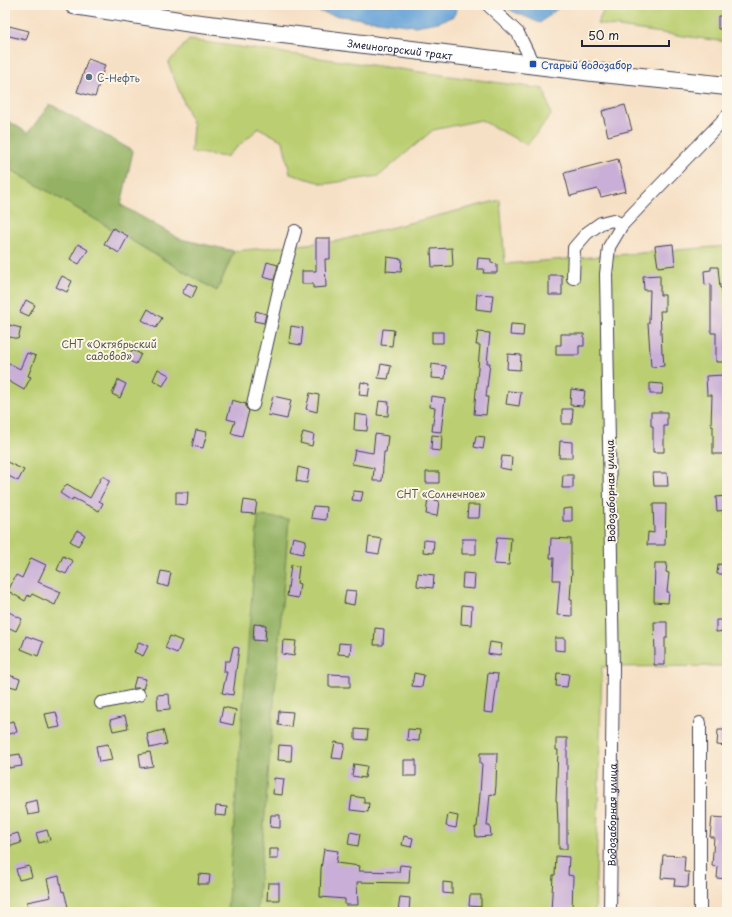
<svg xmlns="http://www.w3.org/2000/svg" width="732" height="917" font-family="'Playpen Sans',sans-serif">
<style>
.green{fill:#bbcf72;stroke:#6e7856}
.forest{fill:#94b264;stroke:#5b6a50}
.water{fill:#67a4d8;stroke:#44638a}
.building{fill:#c9afd7}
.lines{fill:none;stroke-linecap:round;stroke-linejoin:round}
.minor-casing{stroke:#423e50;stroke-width:14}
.highway-casing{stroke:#423e50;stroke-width:20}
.minor{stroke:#fff;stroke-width:12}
.highway{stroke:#fff;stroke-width:18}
.transit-dot{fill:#1a4fb4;stroke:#fcf5e5;stroke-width:1.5}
.service-dot{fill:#5c6f8a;stroke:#fcf5e5;stroke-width:1.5}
.labels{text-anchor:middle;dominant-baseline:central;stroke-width:4;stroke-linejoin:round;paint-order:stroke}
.street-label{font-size:10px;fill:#22223b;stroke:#fcf5e5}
.transit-label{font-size:10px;fill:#164399;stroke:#fcf5e5;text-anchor:start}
.service-label{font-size:10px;fill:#4e5e75;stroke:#fcf5e5;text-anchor:start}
.park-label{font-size:10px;fill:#50564c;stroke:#fcf5e5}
</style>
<rect width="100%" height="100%" fill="#fcf5e5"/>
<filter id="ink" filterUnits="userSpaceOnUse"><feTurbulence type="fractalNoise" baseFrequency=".025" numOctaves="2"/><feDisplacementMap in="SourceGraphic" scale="8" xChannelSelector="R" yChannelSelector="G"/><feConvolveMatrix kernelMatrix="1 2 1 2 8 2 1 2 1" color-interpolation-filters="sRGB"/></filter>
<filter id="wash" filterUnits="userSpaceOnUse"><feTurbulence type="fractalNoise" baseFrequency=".012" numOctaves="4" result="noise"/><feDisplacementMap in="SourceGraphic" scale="16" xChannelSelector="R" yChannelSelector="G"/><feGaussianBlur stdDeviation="0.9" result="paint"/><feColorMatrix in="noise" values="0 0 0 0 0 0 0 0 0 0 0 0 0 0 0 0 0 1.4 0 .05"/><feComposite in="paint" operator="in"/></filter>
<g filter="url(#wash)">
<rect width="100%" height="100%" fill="#f6e0c5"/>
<path class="green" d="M606,5H727V42L597,24Z
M189,40L544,89L551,115L527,145L481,120L433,130L379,176L325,184L290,174L283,141L259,128L226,157L191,152L193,125L168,63Z
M5,166L217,291L234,251L338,241L500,200L505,264L727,246V666L602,667L595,912H5Z"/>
<path class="forest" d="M50,104L133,151L121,205L180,239L234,251L217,291L5,166V119L28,133Z
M258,516L289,519L257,912H227Z"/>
<path class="water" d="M293,5H458L454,16L438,22L415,26L333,15Z
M504,5H562L540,23L510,10Z"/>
<g id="blocks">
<path class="building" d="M718,16H727V29H718Z
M5,25L29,31L26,40L5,35Z
M88,59L105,65L95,97L77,92Z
M625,105L632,130L608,136L602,111Z
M618,159L626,191L601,197L598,189L570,196L564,173Z
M113,228L128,236L119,253L104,244Z
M316,238H330V259H325L326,287L313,288V284H302V271H316Z
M78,244L88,250L79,264L70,259Z
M673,244L675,265L658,267L655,246Z
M452,248L453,266L432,267L431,249Z
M387,257L402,259L401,272L386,271Z
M478,258L491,259V263L497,264V273H483L484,269H477Z
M267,262L278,265L274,280L263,277Z
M711,267H718L720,288H722L723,311H726V362H716V333H711V284L705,285L704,271L711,270Z
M549,275H562V295H549Z
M660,275V295H665V311H660L662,353H663L664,366L651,367L648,323H649L650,290H644L643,276Z
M62,276L72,281L67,292L56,287Z
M188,283L197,287L192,298L182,293Z
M477,294L493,295L491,311L476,309Z
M26,300L35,305L29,316L20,312Z
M148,309L162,318L156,328L142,320Z
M256,311L266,314L264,323L254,321Z
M511,324L524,325L523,336L510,335Z
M9,325L21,328L18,339L6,336Z
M291,326L303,328L301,345L289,343Z
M383,329L394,330L392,346L381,345Z
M432,332H443V343H432Z
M478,332L490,333L487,363H490L486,397H488L486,415L474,414L480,345H476Z
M561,334H584V346H579V355H556V345H561Z
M132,350L141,354L136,364L127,360Z
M27,353L36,356L28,376L31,377L24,390L5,379V361L20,369Z
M508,354L521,355L520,370L507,369Z
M381,364L391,366L388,379L378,378Z
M432,364L446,366L445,379L431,378Z
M158,369L169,375L163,386L153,380Z
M724,375L726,409L724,439L727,440L726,454H713V426H711L712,395H707L706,376Z
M118,380L126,384L120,398L112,394Z
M361,382L370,384L368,396L359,395Z
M650,383L663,384L662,394H650Z
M571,389L585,391L583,406L570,405Z
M508,391L521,392L519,406L506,404Z
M310,393L319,395L317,412L306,409Z
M273,396L291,400L287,419L268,415Z
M431,396L445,398L441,432L432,431L435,408L430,407Z
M232,400L246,404V408L249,411L242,436L231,433L235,421L227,419Z
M379,401L389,402L388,416L377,415Z
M562,409H573L572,424H562Z
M651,412H667V426H664V452H653V426H651Z
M355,414L368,416L367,431L354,430Z
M196,430L207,432L203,448L192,446Z
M303,432L314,435L312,446L300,443Z
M375,434L388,436L386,452H384L382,481H373L374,468L352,464L355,450L373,453Z
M432,435L442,436L441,451L431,450Z
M476,436L485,437L483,449L474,447Z
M560,441L572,442V458H559Z
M502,456L512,457L511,470L500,468Z
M5,461L24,470L18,481L5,474Z
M298,467L309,470L307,483L296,481Z
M426,472H439V483H426Z
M653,473H667L668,486H654Z
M563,475H573V488H562Z
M102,476L110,480L99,501L103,503L99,511L73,498L72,501L60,493L67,484L90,498Z
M354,491L363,492L361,501L352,500Z
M176,492H188L187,505L176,504Z
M727,496V510L717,511L716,497Z
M428,499L439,501L437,516L426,514Z
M244,500L257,502L255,514L242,513Z
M653,504H666L665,545H647L648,532L654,533Z
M468,505H480L479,518H467Z
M313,506L327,507L326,520L311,518Z
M572,508V521H563V509Z
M77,530L85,535L78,546L70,541Z
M293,537L306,540L303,554L290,551Z
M369,537L382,539L379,554L367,552Z
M497,537L511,538L509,565L494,564Z
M551,538L571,539V570H572L570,600H572V616L557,615L560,580H553L554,558H550Z
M462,539H476V554H462Z
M424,540L434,541L433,553L423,552Z
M63,556L73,561L66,574L57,570Z
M31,558L46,565L38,582L61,592L55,605L32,594L30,597L28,595L25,601L8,591L16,575L22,578Z
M655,563H667L666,572L669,573L667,592H669L668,603L654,602Z
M718,564L727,565V574H717Z
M291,565L299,566L297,583L300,584L298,598L287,596Z
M161,571L171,573L168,587L158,584Z
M418,573L434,575L433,588L417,586Z
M463,573L475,574L474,589L462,588Z
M346,590L356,591L354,605L344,603Z
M462,605L472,606L471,625L461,624Z
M9,612L22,619L16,631L5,626V620Z
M716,620H726L727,631L716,632Z
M654,622H667V638H665V665H654V655H655Z
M254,624L266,625L265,641L253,640Z
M375,628L384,629L383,645H374Z
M26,636L43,642L38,656L21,649Z
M170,636L182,641L177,653L165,648Z
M555,638H565V651L555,650Z
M283,640L296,641L294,656L282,654Z
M139,642L148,646L143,656L134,652Z
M490,642L502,644L500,656L488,654Z
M339,643L351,644L350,655L338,654Z
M233,647L239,648L233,695L222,693L227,672H224L225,661H230Z
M414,673L424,675L422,687L412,686Z
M488,673L498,674L493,713L484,712Z
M557,673L569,674L567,687L556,686Z
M329,674L350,675V687H329Z
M9,675L20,679L17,688L6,685Z
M136,677L146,679L143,689L138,688H133Z
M169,694L170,709L158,710L157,695Z
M223,707L236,710L233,725L220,722Z
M279,711L293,712L291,727L278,725Z
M56,712L60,727L49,729L45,714Z
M125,716L128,728L113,731L110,720Z
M14,721L17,732L5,735V723Z
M355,729L368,730L367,740L355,739Z
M408,729L420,730L419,741L407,740Z
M163,730L167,744L150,748L147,734Z
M718,730H727V746L717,745Z
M556,738H567V849H559V824H558L557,801H556L558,750H556Z
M335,742L345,744L342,759L332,758Z
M108,744L112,760L99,762L96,746Z
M279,745L292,746L291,761L278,760Z
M150,752L153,766L141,768L139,754Z
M480,753H497L496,785L495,795L490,794L487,826H490L491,836L476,837L475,827H477L480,794L482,763H480Z
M20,754L22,766L9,768L7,756Z
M404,760H416V776H404Z
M354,764L367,766L365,778L352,776Z
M274,778L284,779L282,795L273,794Z
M352,796L364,798V803H369L368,812L350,810Z
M37,800L39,813L28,815L25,803Z
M216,806L227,807L226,816L215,815Z
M448,814L458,816L456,828L446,826Z
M271,815H280V828L270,827Z
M712,817L726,818L724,850H727V879L717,878L718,867L712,866L714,837H710Z
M47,830L50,840L39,843L36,833Z
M350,832L360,834L358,846L348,844Z
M18,833L21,843L11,846L8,836Z
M404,836L413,838L411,847L402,845Z
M269,849H278V859H269Z
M324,849L338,851L336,863L360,866L359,871L399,872L400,865L410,866L409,883L357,882L358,905H345V899L320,897L321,869Z
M663,855L685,856L684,872H689L688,887L674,886L675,879L661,878Z
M556,856L569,857L568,875L573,876L572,912H551L553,875H555Z
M29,866L32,877L19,880L16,869Z
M199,874L210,875L209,884H198Z
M59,876L62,892L64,891L68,907L56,910L55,907L28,912L27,902L51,897L47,879Z
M443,882L452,883V894L443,893Z
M268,883H279V900H267Z
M470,895H481V907L469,906Z
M400,897L410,898L409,912H398Z"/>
</g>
</g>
<g filter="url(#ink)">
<use href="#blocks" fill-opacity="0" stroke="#423e50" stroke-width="1"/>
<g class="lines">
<g class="minor-casing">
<g id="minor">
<path d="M488,5L518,33L533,64"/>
<path d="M573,278L574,248L587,233L601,223L613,220L622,225"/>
<path d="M253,405L281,281L295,231"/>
<path d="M101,703L139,695"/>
<path d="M700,723V912"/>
<path id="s1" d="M610,912L613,669L606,274L609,247L622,225L727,116"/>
</g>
</g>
<g class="highway-casing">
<g id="highway">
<path id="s2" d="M74,5L192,23L593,72L727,86"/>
</g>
</g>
<use href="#minor" class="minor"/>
<use href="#highway" class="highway"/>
</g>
</g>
<rect class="transit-dot" x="529" y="60" width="8" height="8" rx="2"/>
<circle class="service-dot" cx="89" cy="77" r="4"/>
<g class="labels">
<g class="street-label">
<text stroke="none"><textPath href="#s2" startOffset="329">Змеиногорский тракт</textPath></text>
<text transform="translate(610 491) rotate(-91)">Водозаборная улица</text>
<text stroke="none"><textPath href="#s1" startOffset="97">Водозаборная улица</textPath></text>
</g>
<g class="transit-label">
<text x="541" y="64">Старый водозабор</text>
</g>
<g class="service-label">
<text x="97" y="77">С-Нефть</text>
</g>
<g class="park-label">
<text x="109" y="343">СНТ «Октябрьский<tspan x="109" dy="12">садовод»</tspan></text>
<text x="441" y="493">СНТ «Солнечное»</text>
</g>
</g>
<rect width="732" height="917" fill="none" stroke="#fcf5e5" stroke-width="20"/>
<path d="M582 40v6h87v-6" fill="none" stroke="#22223b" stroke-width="2"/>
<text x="588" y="40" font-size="12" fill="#22223b" stroke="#fcf5e5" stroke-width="3" paint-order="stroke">50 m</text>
</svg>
